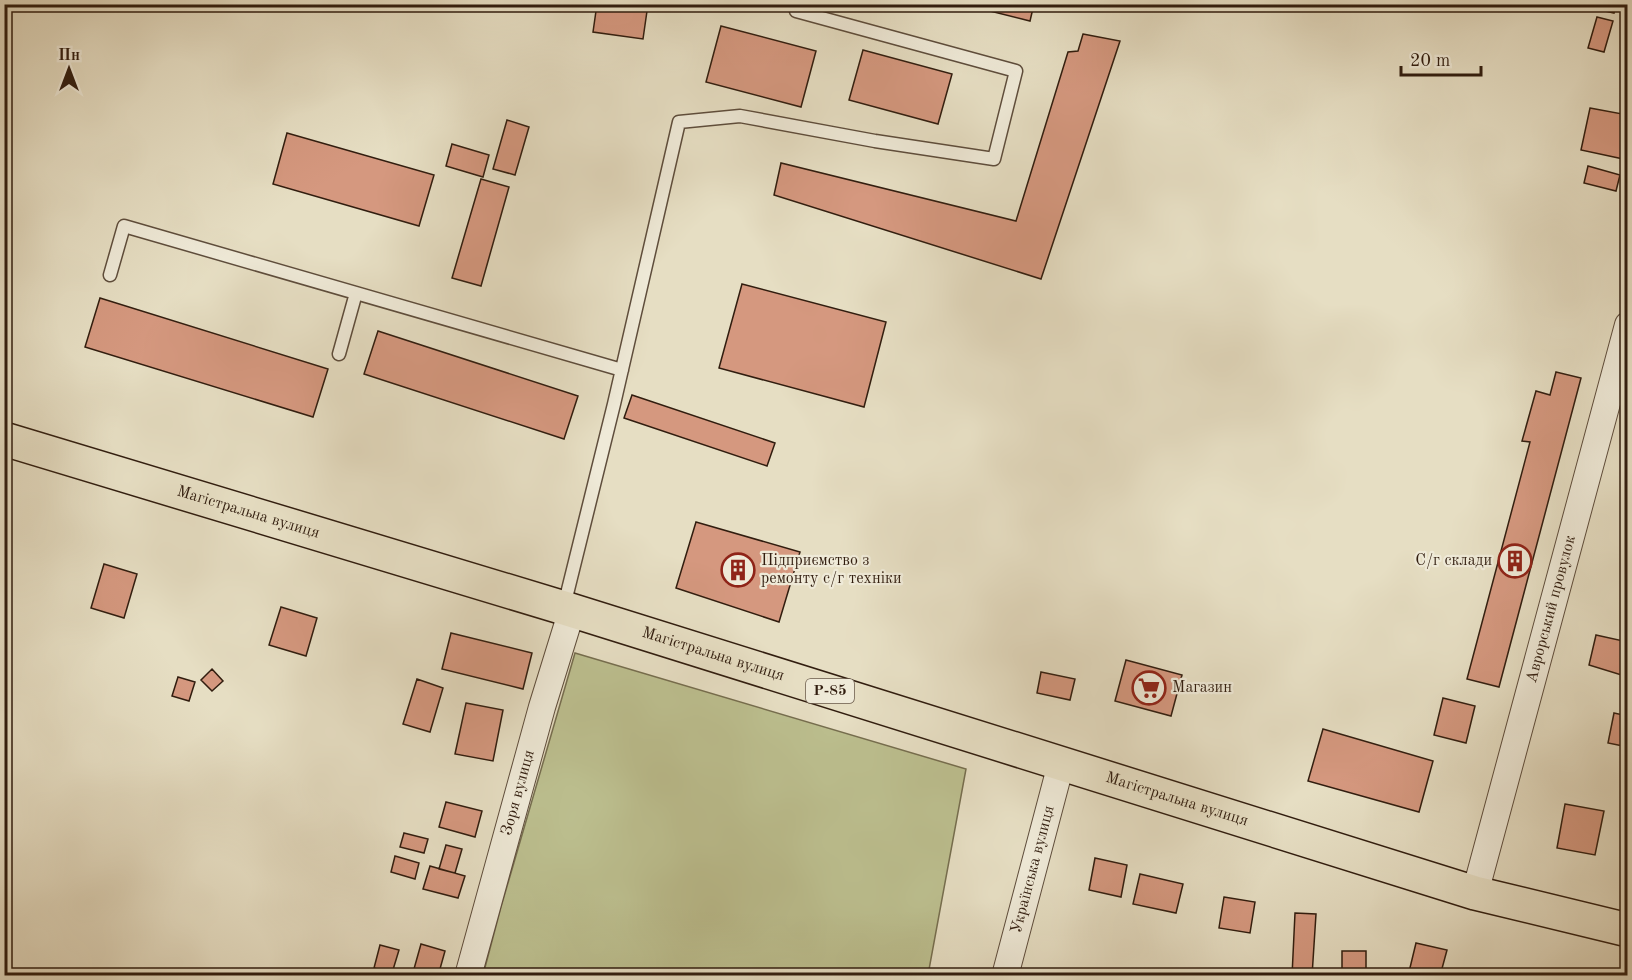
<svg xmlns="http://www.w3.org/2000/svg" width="1632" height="980" font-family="'Old Standard TT',serif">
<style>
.green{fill:#bcbf8f;stroke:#766e4f;stroke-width:1.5}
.building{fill:#d5987f;stroke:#311d0f;stroke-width:1.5}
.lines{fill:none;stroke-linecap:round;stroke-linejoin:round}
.lane-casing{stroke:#5e4d3c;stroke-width:15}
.street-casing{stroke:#5e4d3c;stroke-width:28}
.primary-casing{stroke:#311d0f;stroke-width:36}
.lane{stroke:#efead8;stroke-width:12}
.street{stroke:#efead8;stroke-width:26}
.primary{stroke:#e6dec3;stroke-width:33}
.labels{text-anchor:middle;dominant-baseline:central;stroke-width:4.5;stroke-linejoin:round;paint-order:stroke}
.shield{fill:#efead8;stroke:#6a5a4b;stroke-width:1.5}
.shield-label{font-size:15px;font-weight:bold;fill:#311d0f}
.street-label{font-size:16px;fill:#311d0f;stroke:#efead8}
.poi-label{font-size:16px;fill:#311d0f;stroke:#efead8;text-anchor:start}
</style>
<rect width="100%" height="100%" fill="#e6dec3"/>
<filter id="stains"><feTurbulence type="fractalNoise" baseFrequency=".00333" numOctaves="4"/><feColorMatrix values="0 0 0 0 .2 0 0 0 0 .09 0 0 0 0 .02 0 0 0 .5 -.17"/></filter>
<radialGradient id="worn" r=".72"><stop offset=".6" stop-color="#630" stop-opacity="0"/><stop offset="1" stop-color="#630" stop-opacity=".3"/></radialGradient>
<path class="green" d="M575,653L966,769L928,975H483L501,907Z"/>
<path class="building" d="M597,4H648L643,39L593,32Z
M962,4H1034L1030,21Z
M1597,4H1616L1614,13L1596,9Z
M1597,17L1613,21L1604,52L1588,48Z
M721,26L816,51L801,107L706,82Z
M1083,34L1120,41L1041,279L774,195L781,163L1016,221L1068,52L1078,51Z
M863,50L952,74L938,124L849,100Z
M1628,60V79L1624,78Z
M1590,108L1628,115V160L1581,150Z
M507,120L529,127L515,175L493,169Z
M287,133L434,175L419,226L273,184Z
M452,144L489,155L483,177L446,166Z
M1588,166L1620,175L1616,191L1584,183Z
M481,179L509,187L481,286L452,278Z
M742,284L886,322L864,407L719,368Z
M100,298L328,369L313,417L85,347Z
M378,331L578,396L564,439L364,374Z
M1556,372L1581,378L1499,687L1467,679L1530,442L1522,441L1536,391L1550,395Z
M632,395L775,443L767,466L624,418Z
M696,522L800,552L779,622L676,588Z
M104,564L137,574L124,618L91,608Z
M281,607L317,618L306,656L269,645Z
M451,633L532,653L523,689L442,669Z
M1596,635L1628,642V677L1589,665Z
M1126,660L1182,675L1171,716L1115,701Z
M212,669L223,681L212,691L201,680Z
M1041,672L1075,679L1070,700L1037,693Z
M178,677L195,682L189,701L172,696Z
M417,679L443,688L430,732L403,724Z
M1443,698L1475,706L1466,743L1434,735Z
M466,703L503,710L493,761L455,754Z
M1614,713L1628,716V747L1608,743Z
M1323,729L1433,761L1419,812L1308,781Z
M446,802L482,811L475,837L439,827Z
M1565,804L1604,811L1595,855L1557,848Z
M404,833L428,839L424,853L400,847Z
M446,845L462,849L455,873L439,869Z
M395,856L419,863L415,879L391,872Z
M1095,858L1127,865L1121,897L1089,890Z
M430,866L465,876L458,898L423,889Z
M1140,874L1183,884L1176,913L1133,904Z
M1224,897L1255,902L1250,933L1219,928Z
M1295,913L1316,914L1312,976H1292Z
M1416,943L1447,950L1440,976H1408Z
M421,944L445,951L438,976H412Z
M380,945L399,950L392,973L374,968Z
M1342,951H1366V976H1342Z
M1084,969L1114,976H1082Z"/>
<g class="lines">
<g class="lane-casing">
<path id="lane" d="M110,275L124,226L622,370
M339,354L356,293
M564,606L614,404L679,122L740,116L875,141L994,159L1016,71L796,11"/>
</g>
<g class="street-casing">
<g id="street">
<path id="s1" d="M1475,893L1628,325"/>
<path id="s2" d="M468,976L542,707L572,610"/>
<path id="s3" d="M1005,976L1061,764"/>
</g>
</g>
<g class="primary-casing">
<g id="primary">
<path id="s4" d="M4,439L564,608L1475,893L1628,930"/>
</g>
</g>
<use href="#lane" class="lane"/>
<use href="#street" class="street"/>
<use href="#primary" class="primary"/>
</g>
<defs>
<g id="building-ring" transform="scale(1.725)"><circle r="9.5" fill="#efead8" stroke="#8f2418" stroke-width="1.5"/><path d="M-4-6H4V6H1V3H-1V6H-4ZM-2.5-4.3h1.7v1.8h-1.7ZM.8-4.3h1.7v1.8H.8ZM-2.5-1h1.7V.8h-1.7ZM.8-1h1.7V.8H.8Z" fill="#8f2418"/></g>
<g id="supermarket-ring" transform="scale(1.725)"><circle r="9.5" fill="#efead8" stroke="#8f2418" stroke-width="1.5"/><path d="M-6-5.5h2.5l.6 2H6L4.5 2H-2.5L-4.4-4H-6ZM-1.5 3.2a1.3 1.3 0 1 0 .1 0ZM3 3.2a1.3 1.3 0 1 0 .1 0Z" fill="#8f2418"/></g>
</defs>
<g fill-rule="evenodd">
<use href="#building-ring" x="1515" y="561"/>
<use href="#building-ring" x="738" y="570"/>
<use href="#supermarket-ring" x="1149" y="688"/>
</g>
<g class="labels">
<rect class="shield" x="806" y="679" width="48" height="24" rx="4.5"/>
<g class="shield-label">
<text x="830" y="691">Р-85</text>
</g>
<g class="street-label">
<text stroke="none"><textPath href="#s4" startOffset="255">Магістральна вулиця</textPath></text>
<text stroke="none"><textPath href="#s1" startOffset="294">Аврорський провулок</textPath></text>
<text stroke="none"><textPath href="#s4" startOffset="741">Магістральна вулиця</textPath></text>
<text stroke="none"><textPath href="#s2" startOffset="190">Зоря вулиця</textPath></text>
<text stroke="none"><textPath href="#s4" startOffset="1227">Магістральна вулиця</textPath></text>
<text stroke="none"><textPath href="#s3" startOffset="110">Українська вулиця</textPath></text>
</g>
<g class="poi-label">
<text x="761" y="561">Підприємство з<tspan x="761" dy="18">ремонту с/г техніки</tspan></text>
<text x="1492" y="561" text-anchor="end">С/г склади</text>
<text x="1172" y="688">Магазин</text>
</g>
</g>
<rect width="1632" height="980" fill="none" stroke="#e6dec3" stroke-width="24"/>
<rect x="6" y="6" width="1620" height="968" fill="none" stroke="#311d0f" stroke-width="3"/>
<rect x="12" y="12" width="1608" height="956" fill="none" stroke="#311d0f" stroke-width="1.5"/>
<g transform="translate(69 69)" stroke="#efead8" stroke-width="4.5" paint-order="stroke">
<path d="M0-4.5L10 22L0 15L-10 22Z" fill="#311d0f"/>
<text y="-9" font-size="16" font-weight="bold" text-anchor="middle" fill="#311d0f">Пн</text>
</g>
<path d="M1401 66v9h80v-9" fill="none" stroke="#311d0f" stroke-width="3"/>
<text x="1410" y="66" font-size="18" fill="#311d0f" stroke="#efead8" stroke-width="4.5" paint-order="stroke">20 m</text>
<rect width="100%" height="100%" filter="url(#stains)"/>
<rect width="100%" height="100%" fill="url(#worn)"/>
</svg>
